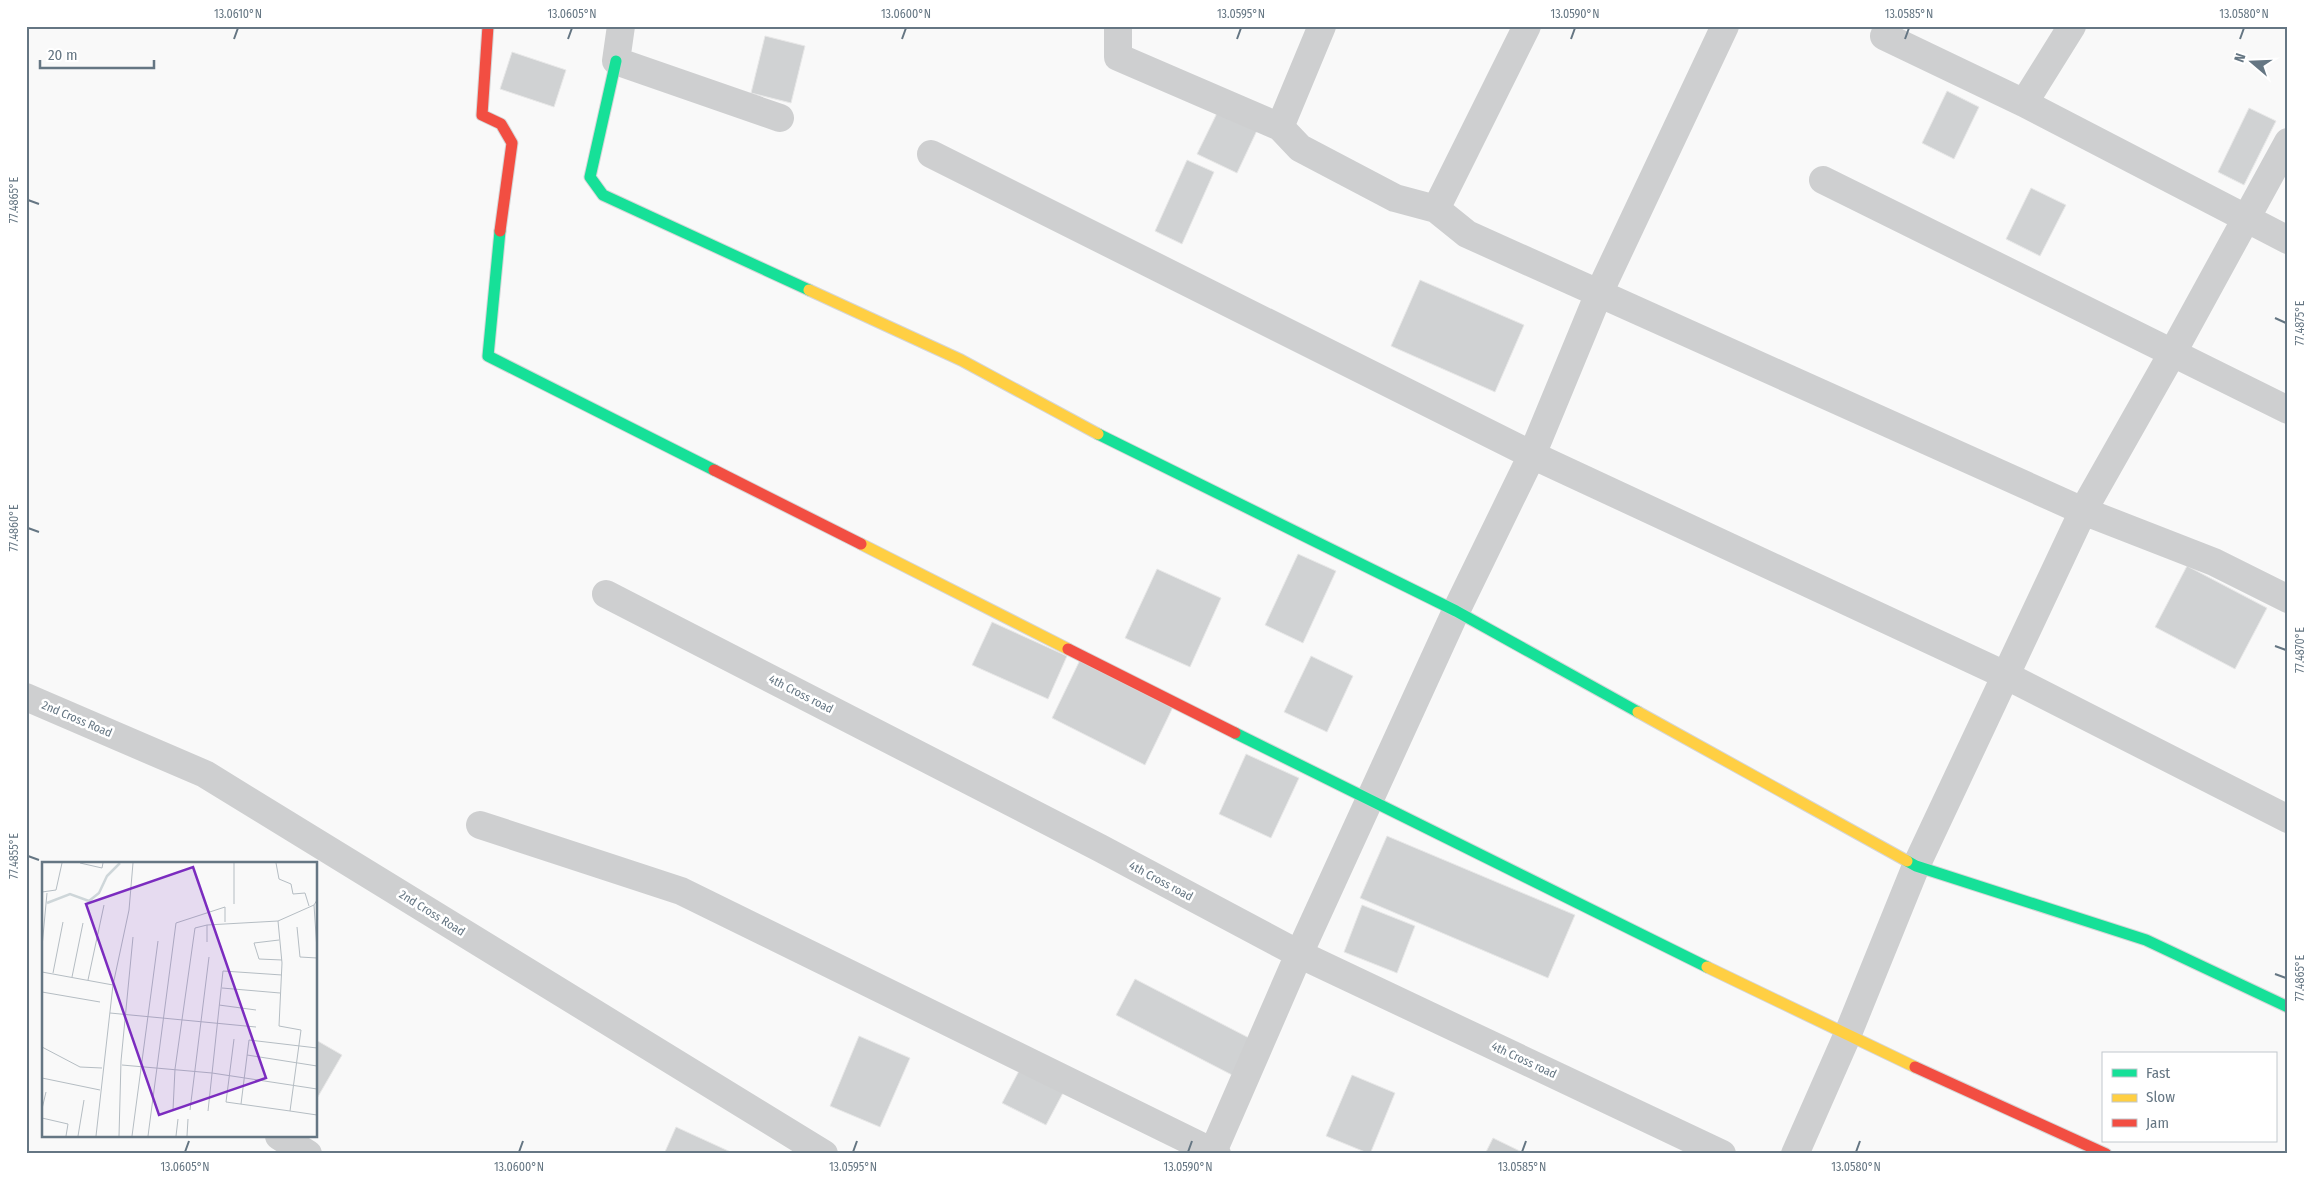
<svg xmlns="http://www.w3.org/2000/svg" width="2314" height="1180" font-family="'Fira Sans Condensed',sans-serif">
<style>
.building{fill:#d0d2d3;stroke:#e8e8e8}
.lines{fill:none;stroke-linecap:round;stroke-linejoin:round}
.fast-casing{stroke:#d5d6d7;stroke-width:13}
.slow-casing{stroke:#d5d6d7;stroke-width:13}
.jam-casing{stroke:#d5d6d7;stroke-width:13}
.street{stroke:#cecfd0;stroke-width:28}
.fast{stroke:#16e098;stroke-width:11}
.slow{stroke:#ffcf43;stroke-width:11}
.jam{stroke:#f24e42;stroke-width:11}
.ticks{fill:none;stroke:#657683;stroke-width:2}
.labels{text-anchor:middle;dominant-baseline:central;stroke-width:5;stroke-linejoin:round;paint-order:stroke}
.street-label{font-size:12px;fill:#657683;stroke:#fff}
.inset-river{fill:none;stroke:#ced6d9;stroke-width:2.5}
.inset-road{fill:none;stroke:#b5bdc3;stroke-width:1}
.view{fill:#7b2cbf;fill-opacity:0.15;stroke:#7b2cbf;stroke-width:2.5}
.inset-edge{fill:none;stroke:#657683;stroke-width:2.5}
.neatline{fill:none;stroke:#657683;stroke-width:2}
.ticks-label{font-size:12px;text-anchor:middle;fill:#657683}
</style>
<rect width="100%" height="100%" fill="#f9f9f9"/>
<path class="building" d="M765,36L805,46L791,103L751,93Z
M512,52L566,70L554,107L500,89Z
M1947,91L1979,107L1954,159L1922,143Z
M1221,105L1260,124L1237,173L1197,154Z
M2249,108L2276,121L2244,185L2218,172Z
M1187,160L1214,172L1182,244L1155,231Z
M2031,188L2066,205L2040,256L2006,239Z
M1420,280L1524,325L1495,392L1391,346Z
M1298,554L1336,571L1303,643L1265,625Z
M2187,566L2267,608L2235,669L2155,627Z
M1157,569L1221,598L1190,667L1125,638Z
M992,622L1067,656L1048,699L972,665Z
M1311,656L1353,676L1327,732L1284,712Z
M1080,660L1173,707L1145,765L1052,718Z
M1246,754L1299,778L1271,838L1219,814Z
M1387,836L1575,915L1548,978L1360,898Z
M1362,905L1415,926L1397,973L1344,952Z
M1135,979L1253,1040L1234,1076L1116,1015Z
M859,1036L910,1058L880,1127L830,1106Z
M316,1040L342,1055L316,1100Z
M1020,1069L1064,1091L1046,1125L1002,1103Z
M1352,1075L1395,1093L1370,1154L1326,1136Z
M676,1127L735,1154H664Z
M1493,1138L1526,1154H1485Z"/>
<g class="lines">
<g class="fast-casing">
<path id="fast" d="M616,61L590,177L603,195L809,290
M500,231L488,356L714,470
M1098,434L1456,611L1638,712
M1235,733L1707,967
M1907,861L1916,866L2146,940L2288,1007"/>
</g>
<g class="slow-casing">
<path id="slow" d="M809,290L961,360L1098,434
M861,544L1068,649
M1638,712L1907,861
M1707,967L1915,1067"/>
</g>
<g class="jam-casing">
<path id="jam" d="M488,26L482,115L501,124L512,143L500,231
M714,470L861,544
M1068,649L1235,733
M1915,1067L2106,1154"/>
</g>
<path class="street" d="M621,26L616,61L780,118
M1118,26V57L1280,127L1300,148L1395,198L1436,209L1467,234L2083,511L2214,562L2288,599
M1889,26L1884,36L2024,103L2288,240
M2024,103L2072,26
M1280,127L1322,26
M931,154L1532,455L2005,675L2288,819
M1823,180L2288,410
M1436,209L1527,26
M606,594L1100,848L1299,954L1722,1154
M26,697L205,774L824,1154
M480,825L681,891L1217,1154
M279,1136L308,1154
M1212,1154L1299,954L1456,611L1532,455L1599,293L1725,26
M1795,1154L1847,1036L1916,866L2083,511L2173,352L2288,142"/>
<use href="#fast" class="fast"/>
<use href="#slow" class="slow"/>
<use href="#jam" class="jam"/>
</g>
<path class="ticks" d="M234,39L238,28M568,39L572,28M902,39L906,28M1237,39L1241,28M1571,39L1575,28M1905,39L1909,28M2240,39L2244,28M28,200L39,204M2275,318L2286,323M28,528L39,532M2275,646L2286,650M28,856L39,860M2275,974L2286,978M185,1152L189,1141M519,1152L523,1141M853,1152L857,1141M1188,1152L1192,1141M1522,1152L1526,1141M1856,1152L1860,1141"/>
<g class="labels">
<g class="street-label">
<text transform="translate(801 694) rotate(27)">4th Cross road</text>
<text transform="translate(77 719) rotate(23)">2nd Cross Road</text>
<text transform="translate(1161 881) rotate(28)">4th Cross road</text>
<text transform="translate(432 913) rotate(32)">2nd Cross Road</text>
<text transform="translate(1524 1060) rotate(25)">4th Cross road</text>
</g>
</g>
<g transform="translate(42 862)">
<rect width="275" height="275" fill="#f9f9f9"/>
<path class="inset-river" d="M5,41L28,32L47,39L57,31L65,14L78,1"/>
<path class="inset-road" d="M38,1L60,6L61,1M234,1L237,17L249,22L251,32L263,31L267,44M0,30L14,28L20,1M275,38L272,43L275,88M192,42V1M236,59L240,101L237,164L259,168L248,249L275,253M255,65L258,95L275,96M237,78L212,81L217,97L240,98M165,80V63L236,59L272,43M0,85L5,31M0,110L71,123M11,111L21,60M30,115L41,61M46,118L62,43M180,126L238,131M0,130L58,140M177,143L214,148M68,151L214,165M192,177L184,240L248,249M0,185L38,205L60,206M205,193L275,204M80,203L170,211L275,227M0,216L58,228M199,242L207,178L275,186M0,247L4,230M131,248L133,207L153,66L165,63M148,248L167,95M166,249L181,109L240,113M0,256L26,262L24,274M36,274L42,238M54,274L71,123L87,48L91,1M77,274L79,199L91,75M90,274L116,79M106,274L134,61L183,45V60M134,274L136,257M145,274L146,257"/>
<path class="view" d="M151,5L224,216L117,253L44,42Z"/>
<rect width="275" height="275" class="inset-edge"/>
</g>
<rect width="2314" height="1180" fill="none" stroke="#ffffff" stroke-width="55"/>
<rect x="2102" y="1052" width="175" height="90" fill="#ffffff" stroke="#c1c8cd"/>
<rect x="2112" y="1069" width="25" height="8" fill="#16e098" stroke="#c1c8cd"/>
<text x="2146" y="1078" font-size="15" fill="#657683">Fast</text>
<rect x="2112" y="1094" width="25" height="8" fill="#ffcf43" stroke="#c1c8cd"/>
<text x="2146" y="1102" font-size="15" fill="#657683">Slow</text>
<rect x="2112" y="1119" width="25" height="8" fill="#f24e42" stroke="#c1c8cd"/>
<text x="2146" y="1128" font-size="15" fill="#657683">Jam</text>
<g transform="translate(2252 62) rotate(289)" stroke="#ffffff" stroke-width="4" paint-order="stroke">
<path d="M0-4L9 19L0 12L-9 19Z" fill="#657683"/>
<text y="-8" font-size="14" font-weight="bold" text-anchor="middle" fill="#657683">N</text>
</g>
<path d="M40 60v8h114v-8" fill="none" stroke="#657683" stroke-width="2.5"/>
<text x="48" y="60" font-size="15" fill="#657683" stroke="#ffffff" stroke-width="4" paint-order="stroke">20 m</text>
<rect x="28" y="28" width="2258" height="1124" class="neatline"/>
<g class="ticks-label">
<text x="238" y="18">13.0610°N</text>
<text x="572" y="18">13.0605°N</text>
<text x="906" y="18">13.0600°N</text>
<text x="1241" y="18">13.0595°N</text>
<text x="1575" y="18">13.0590°N</text>
<text x="1909" y="18">13.0585°N</text>
<text x="2244" y="18">13.0580°N</text>
<text transform="translate(14 200) rotate(-90)" y="4">77.4865°E</text>
<text transform="translate(2300 323) rotate(-90)" y="4">77.4875°E</text>
<text transform="translate(14 528) rotate(-90)" y="4">77.4860°E</text>
<text transform="translate(2300 650) rotate(-90)" y="4">77.4870°E</text>
<text transform="translate(14 856) rotate(-90)" y="4">77.4855°E</text>
<text transform="translate(2300 978) rotate(-90)" y="4">77.4865°E</text>
<text x="185" y="1171">13.0605°N</text>
<text x="519" y="1171">13.0600°N</text>
<text x="853" y="1171">13.0595°N</text>
<text x="1188" y="1171">13.0590°N</text>
<text x="1522" y="1171">13.0585°N</text>
<text x="1856" y="1171">13.0580°N</text>
</g>
</svg>
